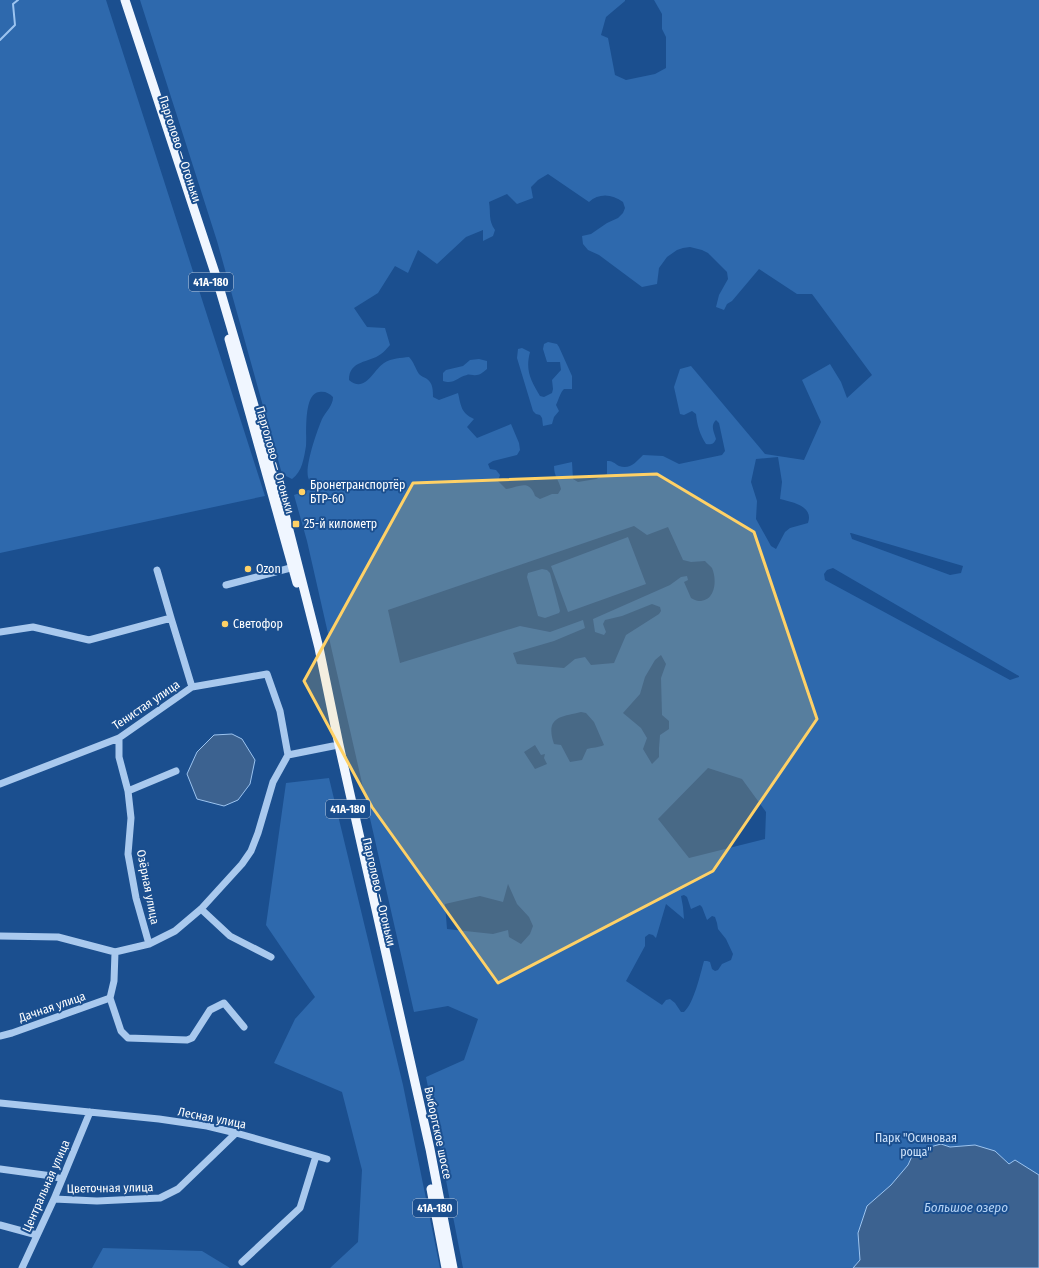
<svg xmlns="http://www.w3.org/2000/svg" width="1039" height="1268" font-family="'Fira Sans Condensed',sans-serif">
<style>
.green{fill:#2e69ad;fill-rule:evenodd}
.water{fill:#3c6290;stroke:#9cc4f0}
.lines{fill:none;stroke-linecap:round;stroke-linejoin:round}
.stream{stroke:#9cc4f0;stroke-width:2}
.minor{stroke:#a9c9ee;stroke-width:7}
.major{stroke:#f0f6ff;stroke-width:9}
.marked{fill:#ffd166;fill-opacity:0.2;stroke:#ffd166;stroke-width:3;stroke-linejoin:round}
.poi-dot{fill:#ffd166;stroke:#1b4f8f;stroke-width:1.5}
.labels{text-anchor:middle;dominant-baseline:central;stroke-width:4;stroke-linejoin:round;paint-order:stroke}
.shield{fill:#1b4f8f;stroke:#bbcadd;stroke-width:1}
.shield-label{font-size:11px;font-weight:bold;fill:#fff}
.street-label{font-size:12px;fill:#fff;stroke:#1b4f8f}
.poi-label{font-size:12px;fill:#fff;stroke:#1b4f8f;text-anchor:start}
.park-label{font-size:12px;fill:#cfe3fa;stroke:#1b4f8f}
.water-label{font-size:13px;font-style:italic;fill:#b5d3f5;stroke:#1b4f8f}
</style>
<rect width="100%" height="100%" fill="#1b4f8f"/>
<path class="green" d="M0,0H106L265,496L0,553Z
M140,0H625V1L606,17L601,35L608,38L615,75L626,80L655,74L666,68V37L662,29V14L654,0H1039V1268H463L426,1077L464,1060L478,1019L448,1006L414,1012L307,541L294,495L314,488C312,485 309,481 308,477C305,465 317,431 322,419C326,411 333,406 333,397C329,393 325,391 319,392C303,394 307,434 306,446C304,458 302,472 292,479L282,474L217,241ZM548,174L589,202C599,193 612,194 623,202L625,208L623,213L618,218L607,223L591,234L582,236L583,244L588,250L599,255L642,287L657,284L659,268L667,257L677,250L683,248L690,247L702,250L708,253L727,272L728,279L719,295L716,307L724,310L727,304L732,301L759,269L797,294H812L872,375L847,398L841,382L830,364L802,380L821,422L804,460L765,454L691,366L680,369L674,387L680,414L684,415L692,411L696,414C697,425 700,435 706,444C711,445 714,444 716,439C714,432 710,426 716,420L719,423L725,451L722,455L679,464L663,456L643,455C636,462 630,470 619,466C614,463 613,461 607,461V474L596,479L578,482L573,479L572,462L554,466C554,477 559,480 561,489L558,494H552L540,499L535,496C529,478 518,488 506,489L498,481L500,475L496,470L490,469L488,464L493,461L517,455L520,450L519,443L511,424L477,438L467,427L474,419C461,413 461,406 458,393L439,400L433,397C433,391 433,383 427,379C424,377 422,377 419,374C415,368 414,362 409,357C401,358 392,358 384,363C373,370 365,394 349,380C349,360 369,363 381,354C384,352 387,348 390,345L385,328L367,327L354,308L378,293L395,266L408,273L418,250L437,264L466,237L483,230V241L493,236L495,230C488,220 491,214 489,202L507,194L517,204L533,198L531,187L538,180ZM778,457L782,482L780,499C792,502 814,506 808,523L790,528L785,532L776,549L771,546L756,519L757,501L751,482L756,459ZM634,526L647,535L668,527L683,560L691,562L705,561C707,563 710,566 712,568C717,579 716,601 699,601C697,601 693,599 691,598L684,582L688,580L687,576L681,577L670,585L593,619L595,632L604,635L606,632L603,624L605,620L622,616L652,604L660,607L661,611L659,614L626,635L614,663L591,665L585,657L575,659L564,668L517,664L513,653L554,641L585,628L583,620L550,632L520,626L400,663L388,610ZM850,533H851L963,566L961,573L950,575L852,539ZM833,568L1019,676V677L1010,680L825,580L824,574L827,570ZM661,655L666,664L661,678L662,715L669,721V729L660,735L659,748V757L652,764L643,749L647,738L641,728L623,713L640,694L645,677L655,660ZM581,712L586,713L594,722L604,745C598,748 593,747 587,749L582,760L570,762L561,745L554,744C545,717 560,717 581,712ZM535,745L541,755L545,754L544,758L547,764L535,769L524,752ZM708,768L742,779L766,812L765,839L689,858L658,819ZM508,884L517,904L529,917L533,926L530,934L521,944L509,937L508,930L493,934L447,929L445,904L480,896L503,902ZM684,895L687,897L691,909L700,905L702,907L707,920L712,916L715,917L717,923L718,929L726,939L733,954L731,960L722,964L718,970L715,971L712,969L710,962L707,961H704C700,975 694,1003 684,1012H681L675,1003L670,999L666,1000L662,1005L626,981L645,946V937L649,934L653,935L656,938L666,904L684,919L683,907L681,896Z
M548,342L557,344L559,347L572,376V389H564C560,393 559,399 556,405L559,411L554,417L552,424L543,426L542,418L540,415L536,414L533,411L517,358L518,349L522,348L530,352C525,371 531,380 540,396L544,397L552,393L553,389L552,380L561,370L560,362H547L543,349L544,344Z
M479,359L487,361V369C482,373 479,376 473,375C471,375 468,374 467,375C457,377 454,385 443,381V373L446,370L463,366L470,360Z
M628,537L646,584L568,612L551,566Z
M542,569L547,570L550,573L560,611L559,613L545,618L538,616L527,577L528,573Z
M329,778L403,1085L440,1268H330L358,1242L362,1170L342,1092L274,1063L295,1019L315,997L266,925L286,783Z
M103,1248L202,1251L230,1268H92Z"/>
<path class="water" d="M232,734L242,739L255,760L250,784L238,800L224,806L197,799L187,774L197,752L214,735Z
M941,1144L950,1147L975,1145L995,1151L1009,1164L1015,1160L1039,1175V1268H853L860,1260L858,1233L867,1206L891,1185L908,1165L913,1154C922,1151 931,1146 941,1144Z"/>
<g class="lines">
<path class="stream" d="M0,40L15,25L13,4L18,0"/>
<path class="minor" d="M226,585L298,566
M0,632L33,627L89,640L171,618L157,570
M119,738V757L128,791L131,818L128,854L136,898L149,944
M288,755L333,746
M0,784L119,738L192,687L171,618
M128,791L176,771
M201,909L230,936L271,957
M0,936L58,937L115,952L149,944L175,931L201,909L242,864L251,851L258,833L273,782L288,755L280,711L267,674L192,687
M115,952L114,981L110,998L121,1031L128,1038L187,1040L192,1038L210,1010L224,1003L244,1027
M0,1036L12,1033L110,998
M0,1103L159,1119L207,1126L236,1133L327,1159
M0,1169L52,1176L62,1179
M54,1199L97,1201L160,1198L178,1189L236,1133
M0,1225L37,1235
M242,1262L300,1208L316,1156
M22,1268L54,1199L90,1112"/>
<path class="major" d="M125,0L215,273L278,487L319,648L339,745L430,1149L453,1268
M229,339L297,583
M431,1189L446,1268"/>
</g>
<path class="marked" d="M657,474L754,532L817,719L713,871L498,983L372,807L304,681L413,483Z"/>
<g class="poi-dot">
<circle cx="302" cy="492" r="4"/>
<rect x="292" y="520" width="8" height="8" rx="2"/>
<circle cx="248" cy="569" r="4"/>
<circle cx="225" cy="624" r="4"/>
</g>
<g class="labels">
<g class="shield">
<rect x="189" y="273" width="44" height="18" rx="3"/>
<rect x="326" y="800" width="44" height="18" rx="3"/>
<rect x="413" y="1199" width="44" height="18" rx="3"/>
</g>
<g class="shield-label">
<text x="211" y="282">41А-180</text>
<text x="348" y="809">41А-180</text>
<text x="435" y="1208">41А-180</text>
</g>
<g class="street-label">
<text transform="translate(180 149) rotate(72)">Парголово — Огоньки</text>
<text transform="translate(275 460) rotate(74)">Парголово — Огоньки</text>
<text transform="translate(146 705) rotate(-34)">Тенистая улица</text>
<text transform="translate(148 887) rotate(79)">Озёрная улица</text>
<text transform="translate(379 892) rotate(77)">Парголово — Огоньки</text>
<text transform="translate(52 1007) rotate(-19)">Дачная улица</text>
<text transform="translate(212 1118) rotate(11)">Лесная улица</text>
<text transform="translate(438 1133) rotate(78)">Выборгское шоссе</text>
<text transform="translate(46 1186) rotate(-66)">Центральная улица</text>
<text transform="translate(110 1188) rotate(-1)">Цветочная улица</text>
</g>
<g class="poi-label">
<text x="310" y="485">Бронетранспортёр<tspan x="310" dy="14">БТР-60</tspan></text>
<text x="304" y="524">25-й километр</text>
<text x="256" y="569">Ozon</text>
<text x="233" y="624">Светофор</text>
</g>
<g class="park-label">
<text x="916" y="1138">Парк "Осиновая<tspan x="916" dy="14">роща"</tspan></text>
</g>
<g class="water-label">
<text x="966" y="1207">Большое озеро</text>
</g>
</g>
</svg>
